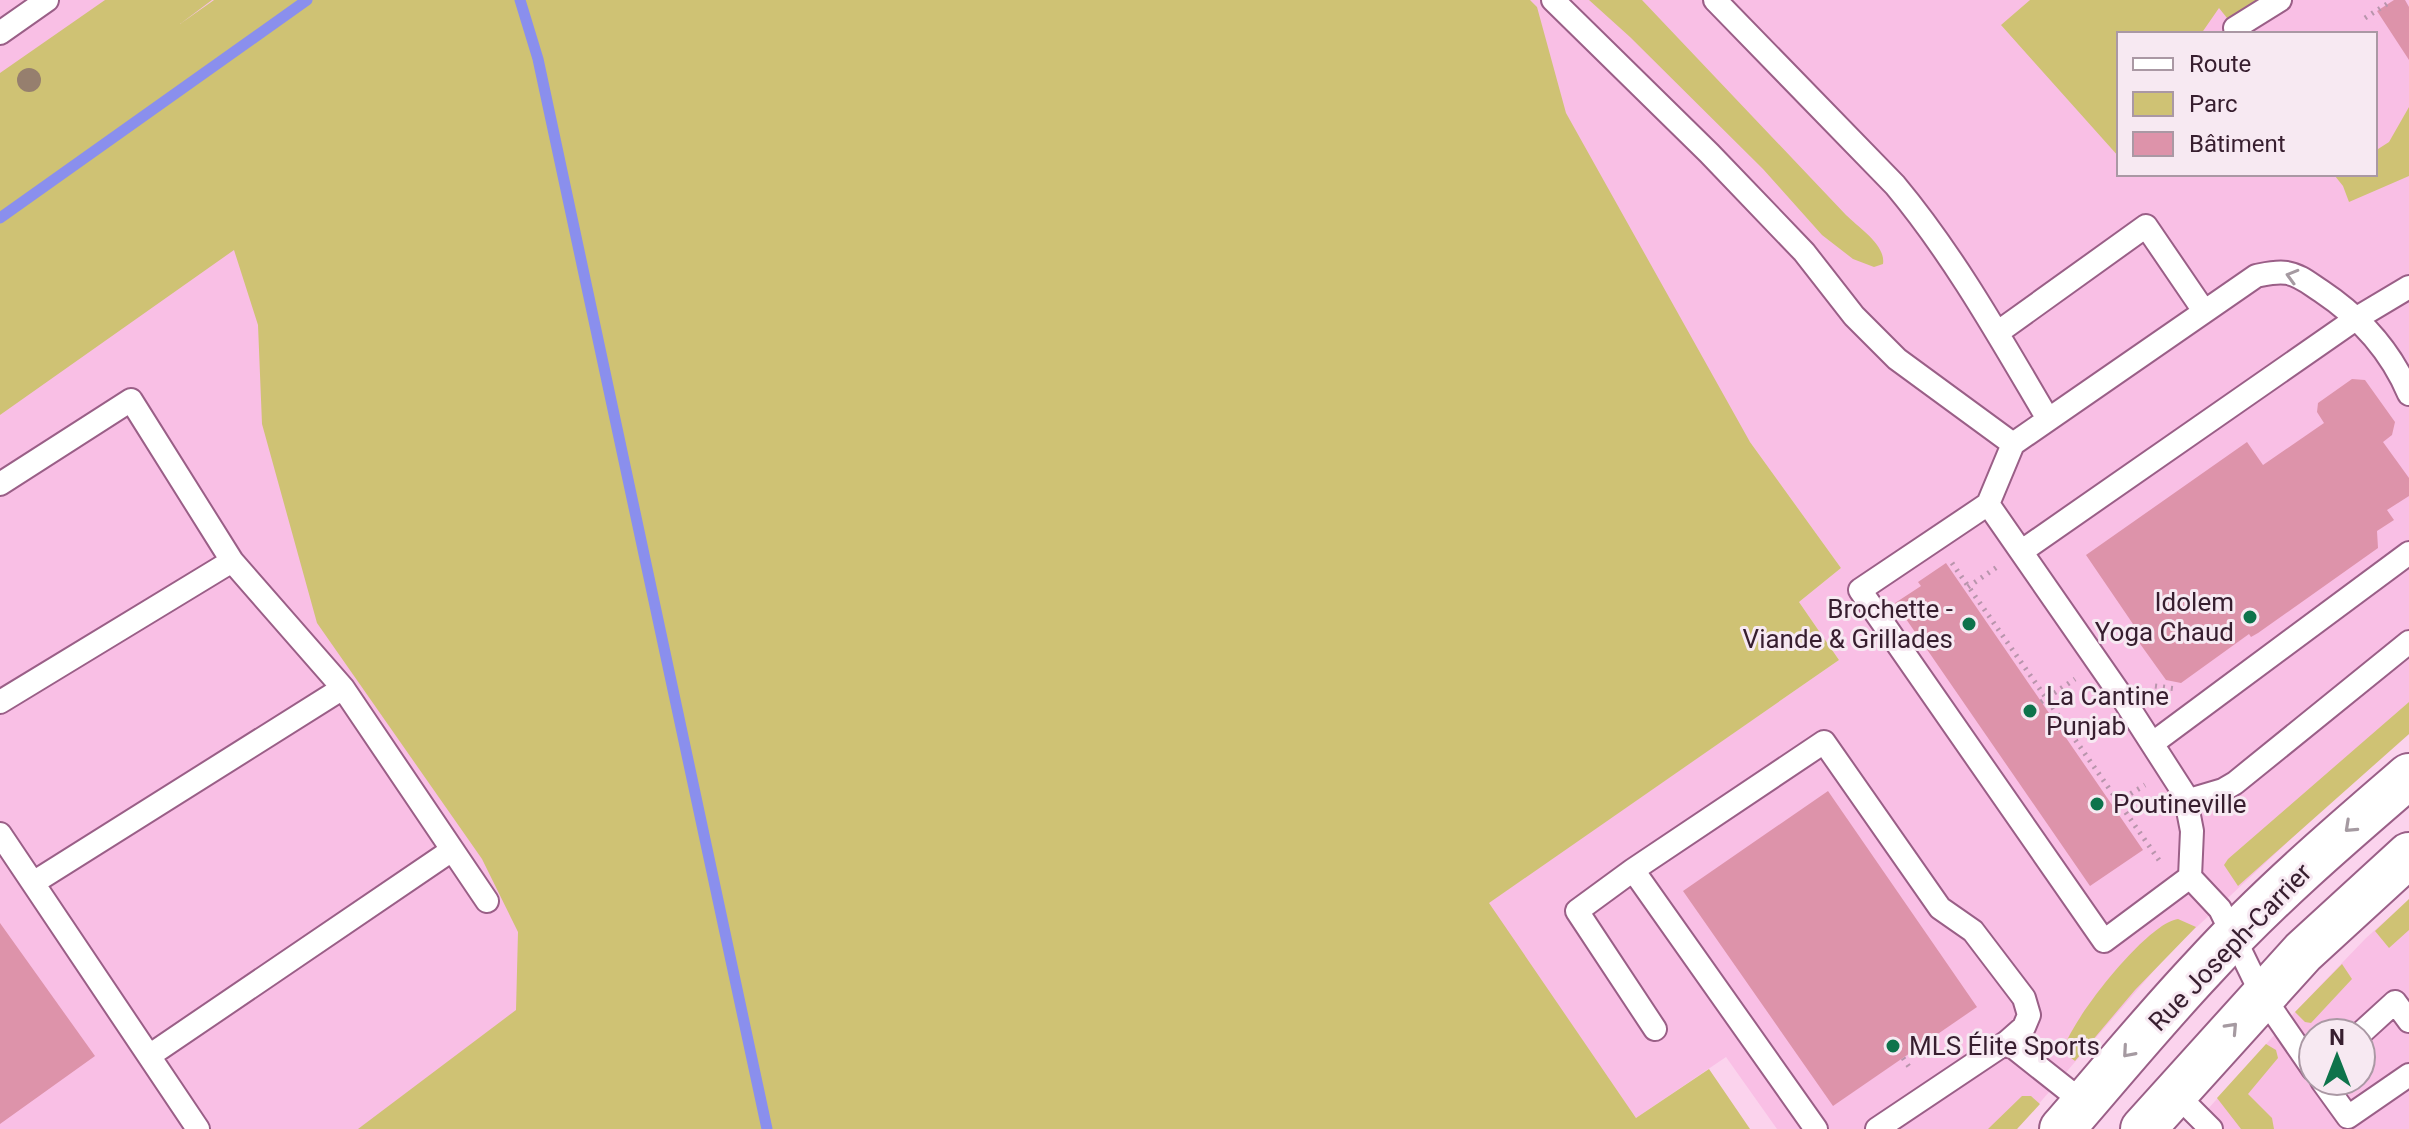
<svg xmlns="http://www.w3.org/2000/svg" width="2409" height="1129" font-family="Roboto,sans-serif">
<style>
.built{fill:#f9bfe5;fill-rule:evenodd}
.green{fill:#cfc274}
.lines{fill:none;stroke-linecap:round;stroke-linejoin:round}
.stream{stroke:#8a8fed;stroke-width:11}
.building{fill:#dd93aa}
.service-casing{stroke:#9a5f87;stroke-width:26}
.tertiary-casing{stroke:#9a5f87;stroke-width:48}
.path{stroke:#b895ac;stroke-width:5;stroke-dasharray:2 6;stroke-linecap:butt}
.service{stroke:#fff;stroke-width:22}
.tertiary{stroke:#fff;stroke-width:44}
.tree{fill:#967f6e}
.oneway{stroke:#a59aa1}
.poi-dot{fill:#0e734b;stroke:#f7e9f2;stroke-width:3}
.labels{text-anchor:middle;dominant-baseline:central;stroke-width:6;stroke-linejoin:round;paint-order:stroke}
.poi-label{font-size:26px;fill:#371e2f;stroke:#f7e9f2;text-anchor:start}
.street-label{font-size:26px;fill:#371e2f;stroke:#f7e9f2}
</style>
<rect width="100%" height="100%" fill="#fbd3ed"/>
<path class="built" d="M0,0H214L0,151Z
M421,0L695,915L392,1129H0V291Z
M1452,0H2409V734L2323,809L2170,952L2017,1129H1777L1726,1057L1636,1118L1488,903L1839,660L1799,602L1841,568L1750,442ZM2119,34H2375V174H2119Z
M2409,900V1129H2190L2295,1012L2366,938ZM2313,1033H2361V1081H2313Z"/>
<path class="green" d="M105,0H212L180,24L214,0H1530L1537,7L1566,113L1750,442L1841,568L1799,602L1839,660L1489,903L1636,1118L1709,1069L1750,1129H358L516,1010L518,932L482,859L317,623L262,424L258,325L234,250L0,415V73Z
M1589,0H1642L1846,215C1859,228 1886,245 1883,264L1874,267L1853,259L1822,235L1763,169L1630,37Z
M2030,0H2280L2235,28L2219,8L2201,34H2119V157L2001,25Z
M2409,107V176L2349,202L2343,186L2335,176L2339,174H2375V151L2389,142Z
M2409,702V734L2238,886L2224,865L2228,859Z
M2409,899V930L2389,948L2375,931Z
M2178,919L2196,927L2135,990L2075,1061L2066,1054L2064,1048C2073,1018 2147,923 2178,919Z
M2342,964L2352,979L2311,1023L2305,1022L2295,1012Z
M2266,1044L2276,1050L2278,1058L2248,1094L2272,1118L2274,1129H2241L2217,1098Z
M2022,1096H2031L2040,1104L2017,1129H1988Z"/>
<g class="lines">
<path class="stream" d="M520,0L538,59L767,1129
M0,218L307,0"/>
</g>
<path class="building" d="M2394,0H2405L2409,7V60L2377,11Z
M2352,379L2365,380L2395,422L2392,435L2383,442L2409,478V496L2387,510L2394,520L2377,531L2378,548L2258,633L2251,637L2249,634L2181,683L2166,680L2128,627L2133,624L2086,555L2247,442L2263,465L2324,423L2317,412L2318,403Z
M1946,563L2143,850L2090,886L1895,603L1921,586L1918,582Z
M1828,791L1977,1007L1833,1106L1683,891Z
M0,923L95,1056L0,1124Z"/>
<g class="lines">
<g class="service-casing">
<path id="service" d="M1553,0L1709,153L1804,252L1854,316L1897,359L2013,444
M1715,0L1895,185C1955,257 2000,338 2048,419
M2235,28L2280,0
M0,33L47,0
M1997,333L2146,226L2204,311
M0,484L131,400L232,561L0,702
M1988,504L2013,444L2256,276C2266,274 2277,271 2287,273C2300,275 2310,284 2321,291C2360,317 2390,349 2409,394
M2022,551L2357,318L2409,287
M232,561L343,688L487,901
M2153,743L2409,553
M2186,801L2223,790L2235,783L2409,642
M0,834L198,1129
M1633,870L1577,911L1655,1029
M2190,877L2104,941L1860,590L1988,504L2122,697L2185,795L2192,831L2190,877L2220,909L2262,995L2313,1069
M33,883L343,688
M2361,1033L2395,1002L2409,1021
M149,1056L452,850
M2322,1081L2348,1117L2409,1075
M2174,1092L2211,1129
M1816,1129L1633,870L1824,742L1940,908L1973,931L2024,998L2029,1015L2024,1027L2007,1042
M1877,1129L2007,1042L2084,1103"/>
</g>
<g class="tertiary-casing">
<path id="tertiary" d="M2062,1129C2109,1075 2154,1020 2203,968C2266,899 2338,837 2409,776
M2143,1129L2303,952L2409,855"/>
</g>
<path class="path" d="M2365,18L2390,2
M1952,563L2161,863
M1968,587L1997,567
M2155,686L2177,689
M2041,702L2075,679
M2117,802L2145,785
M1903,1058L1912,1071"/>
<use href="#service" class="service"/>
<use href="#tertiary" class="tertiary"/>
</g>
<circle class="tree" cx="29" cy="80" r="12"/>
<defs><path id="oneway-chevron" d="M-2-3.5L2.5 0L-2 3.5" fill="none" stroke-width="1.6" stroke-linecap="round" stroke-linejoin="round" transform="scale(2)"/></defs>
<g class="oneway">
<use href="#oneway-chevron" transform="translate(2292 276) rotate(-164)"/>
<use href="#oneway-chevron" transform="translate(2350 827) rotate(137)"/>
<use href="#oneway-chevron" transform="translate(2232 1028) rotate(-47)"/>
<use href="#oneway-chevron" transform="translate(2128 1052) rotate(131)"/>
</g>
<g class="poi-dot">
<circle cx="2250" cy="617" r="8"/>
<circle cx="1969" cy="624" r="8"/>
<circle cx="2030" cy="711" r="8"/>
<circle cx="2097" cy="804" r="8"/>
<circle cx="1893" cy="1046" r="8"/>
</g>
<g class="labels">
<g class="poi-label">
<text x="2234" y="602" text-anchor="end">Idolem<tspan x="2234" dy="30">Yoga Chaud</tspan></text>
<text x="1953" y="609" text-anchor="end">Brochette -<tspan x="1953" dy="30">Viande &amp; Grillades</tspan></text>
<text x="2046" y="696">La Cantine<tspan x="2046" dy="30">Punjab</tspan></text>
<text x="2113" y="804">Poutineville</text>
<text x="1909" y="1046">MLS Élite Sports</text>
</g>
<g class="street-label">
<text transform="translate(2230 947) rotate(-46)">Rue Joseph-Carrier</text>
</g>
</g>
<rect x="2117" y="32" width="260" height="144" fill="#f7e9f2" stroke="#aa98a4" stroke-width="2"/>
<rect x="2133" y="58" width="40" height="12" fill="#ffffff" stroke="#aa98a4" stroke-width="2"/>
<text x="2189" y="72" font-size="24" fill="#371e2f">Route</text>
<rect x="2133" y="92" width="40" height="24" fill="#cfc274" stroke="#aa98a4" stroke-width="2"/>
<text x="2189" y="112" font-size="24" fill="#371e2f">Parc</text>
<rect x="2133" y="132" width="40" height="24" fill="#dd93aa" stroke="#aa98a4" stroke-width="2"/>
<text x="2189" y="152" font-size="24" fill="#371e2f">Bâtiment</text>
<g transform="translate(2337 1057)"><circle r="38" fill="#f7e9f2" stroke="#aa98a4" stroke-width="2"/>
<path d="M0-6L14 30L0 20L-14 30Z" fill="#0e734b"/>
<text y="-12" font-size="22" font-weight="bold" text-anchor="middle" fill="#371e2f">N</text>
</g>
</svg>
